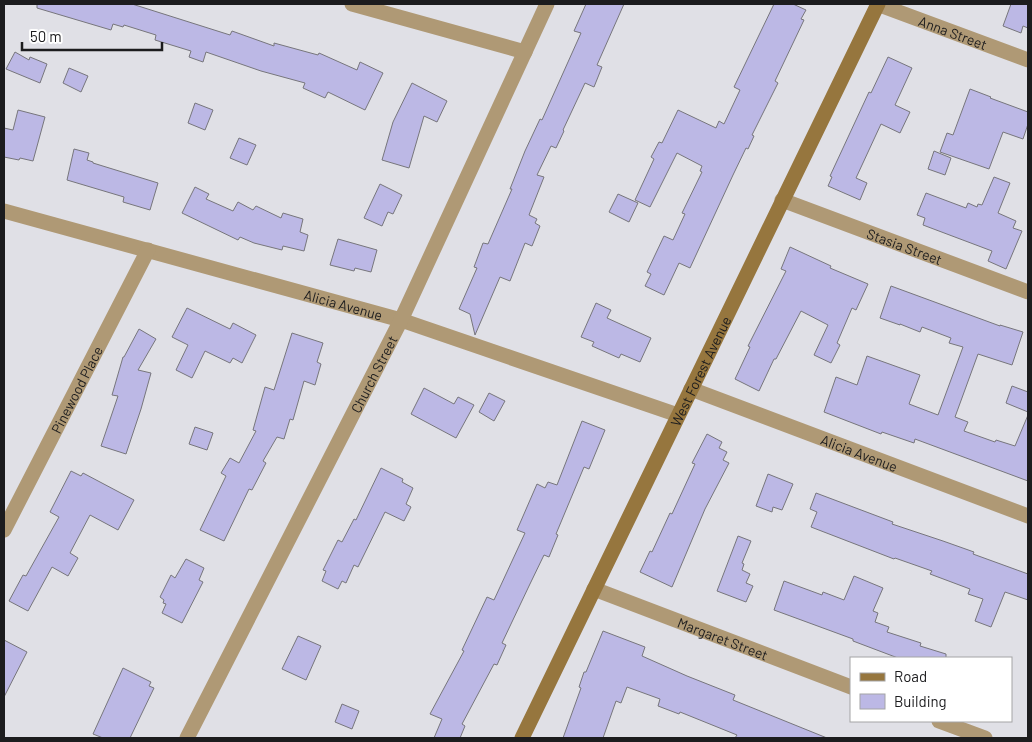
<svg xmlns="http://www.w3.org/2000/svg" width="1032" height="742" font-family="Barlow,sans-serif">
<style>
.building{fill:#bcb8e5;stroke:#77767c}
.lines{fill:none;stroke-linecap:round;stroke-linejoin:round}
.street{stroke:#af9975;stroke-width:15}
.secondary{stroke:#96763e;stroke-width:15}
.labels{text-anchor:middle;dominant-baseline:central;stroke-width:5;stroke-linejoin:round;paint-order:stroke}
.street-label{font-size:14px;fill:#1c1c1e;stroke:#fff}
</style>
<rect width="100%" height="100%" fill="#e0e0e6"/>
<path class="building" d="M37,4H132L230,35L232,31L274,46V43L318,55L319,53L357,70L360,62L383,73L365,110L328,92L325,98L303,88L305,83L261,71L206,52L203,62L189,57L191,51L155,40L156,35L124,25L123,27L113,24L111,30L37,8Z
M586,4H624L597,65L602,67L594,87L585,83L563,130L564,131L556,148L551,146L537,175L544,177L529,215L537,219L535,223L540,226L532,246L525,243L510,281L500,277L475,335L470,314L459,309L477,268L474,267L483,243L488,244L512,189H510L525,151L540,119L542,120L581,33L574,31Z
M774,4H793L806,10L801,19L804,20L775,81L778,83L752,135L754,136L748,149L746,148L733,175L690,268L679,263L664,295L645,286L651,274L647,272L664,236L673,240L685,214L682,213L702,172L700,171L702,166L677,153L650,207L635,200L654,159L651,157L659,142L662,143L678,110L716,128L719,121L724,124L740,90L734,87Z
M1011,4H1028V28L1023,26L1021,33L1003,26Z
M15,52L29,60L30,57L47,64L40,83L6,69Z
M888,57L912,68L895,105L910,112L900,133L881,124L856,178L867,183L860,200L828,186L832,177L830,176L869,92L871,93Z
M69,68L88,76L81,92L63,83Z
M412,83L447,101L437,122L424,116L409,168L382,160L393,122Z
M970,89L991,97L990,98L1028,112V124L1023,139L1003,132L989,169L940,152L947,133L953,135Z
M195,103L213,110L205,130L188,123Z
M18,110L45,117L33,161L20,158L19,160L4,157V128L13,130Z
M239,138L256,145L247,165L230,158Z
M74,149L89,153L87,160L93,162V163L158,183L150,210L123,202L124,197L67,180Z
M934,151L951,158L945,175L928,169Z
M994,177L1010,183L998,213L1016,221L1013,228L1022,231L1006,269L988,261L992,251L923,225L925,218L917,215L926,193L966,208L968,203L977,207L978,204L982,205Z
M380,184L402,195L393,214L388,212L382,226L364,218Z
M195,187L209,194L206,199L233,211L238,202L253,210L256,206L281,218L283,213L303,219L300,232L308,235L304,251L283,246L282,250L254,243L240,237L238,240L182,213Z
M618,194L638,203L629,222L609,212Z
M338,239L377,250L371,272L355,268L354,271L330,265Z
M790,247L831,266L830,268L868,284L856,310L852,308L837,343L840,345L831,363L814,355L828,325L801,311L776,359H774L759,391L735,379L750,347L748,346L786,271L781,269Z
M891,286L1000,326V325L1023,332L1012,365L978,354L955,417L968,422L964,431L995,442L996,440L1015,446L1028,415V481L915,439L914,443L882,432L881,434L824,412L836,377L857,385L867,356L920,375L909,404L938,415L963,347L949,343L951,338L922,327L920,332L900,324V325L880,318Z
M596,303L611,310L607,318L651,338L640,362L621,354L619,358L592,346L594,342L581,337Z
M187,308L230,329L233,323L256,335L242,363L233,358L230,363L205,351L192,378L176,370L188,345L172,337Z
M139,329L156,339L138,370L151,373L141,409L126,454L101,446L118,396L112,395L123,357H124Z
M292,333L323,343L317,362L321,364L315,385L304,381L293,420L290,419L284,439L277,437L263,461L266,463L252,490L249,489L224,541L200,530L226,476L221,473L230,458L239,463L256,431L253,430L265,387L274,390Z
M1012,386L1028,392V412L1006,403Z
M424,388L454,404L458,397L474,405L456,438L411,414Z
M489,393L505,401L494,421L479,412Z
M582,421L605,430L589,469L584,467L556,534L558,535L549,557L544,555L529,586L502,643L506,645L497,665L494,664L462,724L465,726L460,738H434L442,719L430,714L464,651L462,650L487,597L494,600L525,533L517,530L537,484L545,488L548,482L557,485Z
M195,427L213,433L207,450L189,444Z
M707,434L722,442L719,448L727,452L723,460L729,463L705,509L672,587L640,572L650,551L652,552L670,513L672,514L695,464L692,463Z
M381,468L403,479L402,482L413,488L406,504L411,507L404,521L385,512L358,567L354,565L346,583L342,581L338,589L322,581L326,571L323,570L338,540L342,542L354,519L356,520Z
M71,471L81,476L83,473L134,500L118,530L90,515L70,553L78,558L68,576L52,567L28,611L9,601L23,575L26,576L59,517L50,512Z
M768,474L793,484L782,510L773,507L772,512L756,506Z
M816,493L893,522L892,524L943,541L974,552L973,554L1028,574V600L1005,592L991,627L975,621L983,599L968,594L970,589L930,574L932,571L895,558L894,559L811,527L817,512L810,509Z
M738,536L751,541L742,563L744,564L742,570L750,574L746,583L753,586L746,602L717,591Z
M186,559L204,568L199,580L203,582L182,623L162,613L166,604L163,603L164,600L160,597L171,575L175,578Z
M854,576L883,588L873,611L878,613L875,622L889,627L887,632L921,643L920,646L946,654V658H898L853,641V639L774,610L784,581L822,595L823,592L844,600Z
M603,631L645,647L642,656L687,676L735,695L733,700L827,738H735L737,735L680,712L679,714L658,706L660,699L627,687L621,703L616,701L603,738H563L581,688L579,687L584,672H586Z
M298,636L321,646L306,680L282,669Z
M4,640L27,652L4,697Z
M123,668L151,682L149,686L154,688L130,738H103L93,734Z
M342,704L359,711L352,729L335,722Z"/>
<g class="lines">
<g class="street">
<path d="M352,4L525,52"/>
<path id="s1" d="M877,4L1028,60"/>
<path id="s2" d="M782,200L1028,292"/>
<path id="s3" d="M4,211L401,320L678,415"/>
<path id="s4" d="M691,389L1028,516"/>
<path id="s5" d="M4,530L148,250"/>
<path id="s6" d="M594,589L851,687"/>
<path d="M939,721L985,738"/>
<path id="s7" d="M187,738L401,320L547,4"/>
</g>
<path class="secondary" id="s8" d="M522,738L878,4"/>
</g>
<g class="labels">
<g class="street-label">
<text stroke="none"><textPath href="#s1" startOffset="81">Anna Street</textPath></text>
<text stroke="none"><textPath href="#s2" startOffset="131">Stasia Street</textPath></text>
<text stroke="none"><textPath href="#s3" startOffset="352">Alicia Avenue</textPath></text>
<text stroke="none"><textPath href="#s8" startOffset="408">West Forest Avenue</textPath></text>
<text stroke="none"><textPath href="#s7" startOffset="409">Church Street</textPath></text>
<text stroke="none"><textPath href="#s5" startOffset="158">Pinewood Place</textPath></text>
<text stroke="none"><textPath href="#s4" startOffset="180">Alicia Avenue</textPath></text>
<text stroke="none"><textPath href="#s6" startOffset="138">Margaret Street</textPath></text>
</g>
</g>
<rect width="1032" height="742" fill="none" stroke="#1c1c1e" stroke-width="10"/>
<rect x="850" y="657" width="162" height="65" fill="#ffffff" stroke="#a4a4a5"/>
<rect x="860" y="673" width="25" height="8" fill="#96763e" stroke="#a4a4a5"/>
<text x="894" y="682" font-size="15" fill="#1c1c1e">Road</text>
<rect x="860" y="694" width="25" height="15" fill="#bcb8e5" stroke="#a4a4a5"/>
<text x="894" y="707" font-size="15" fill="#1c1c1e">Building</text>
<path d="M22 42v8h140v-8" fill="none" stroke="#1c1c1e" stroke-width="2.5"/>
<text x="30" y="42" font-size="15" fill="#1c1c1e" stroke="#ffffff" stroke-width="4" paint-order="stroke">50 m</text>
</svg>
